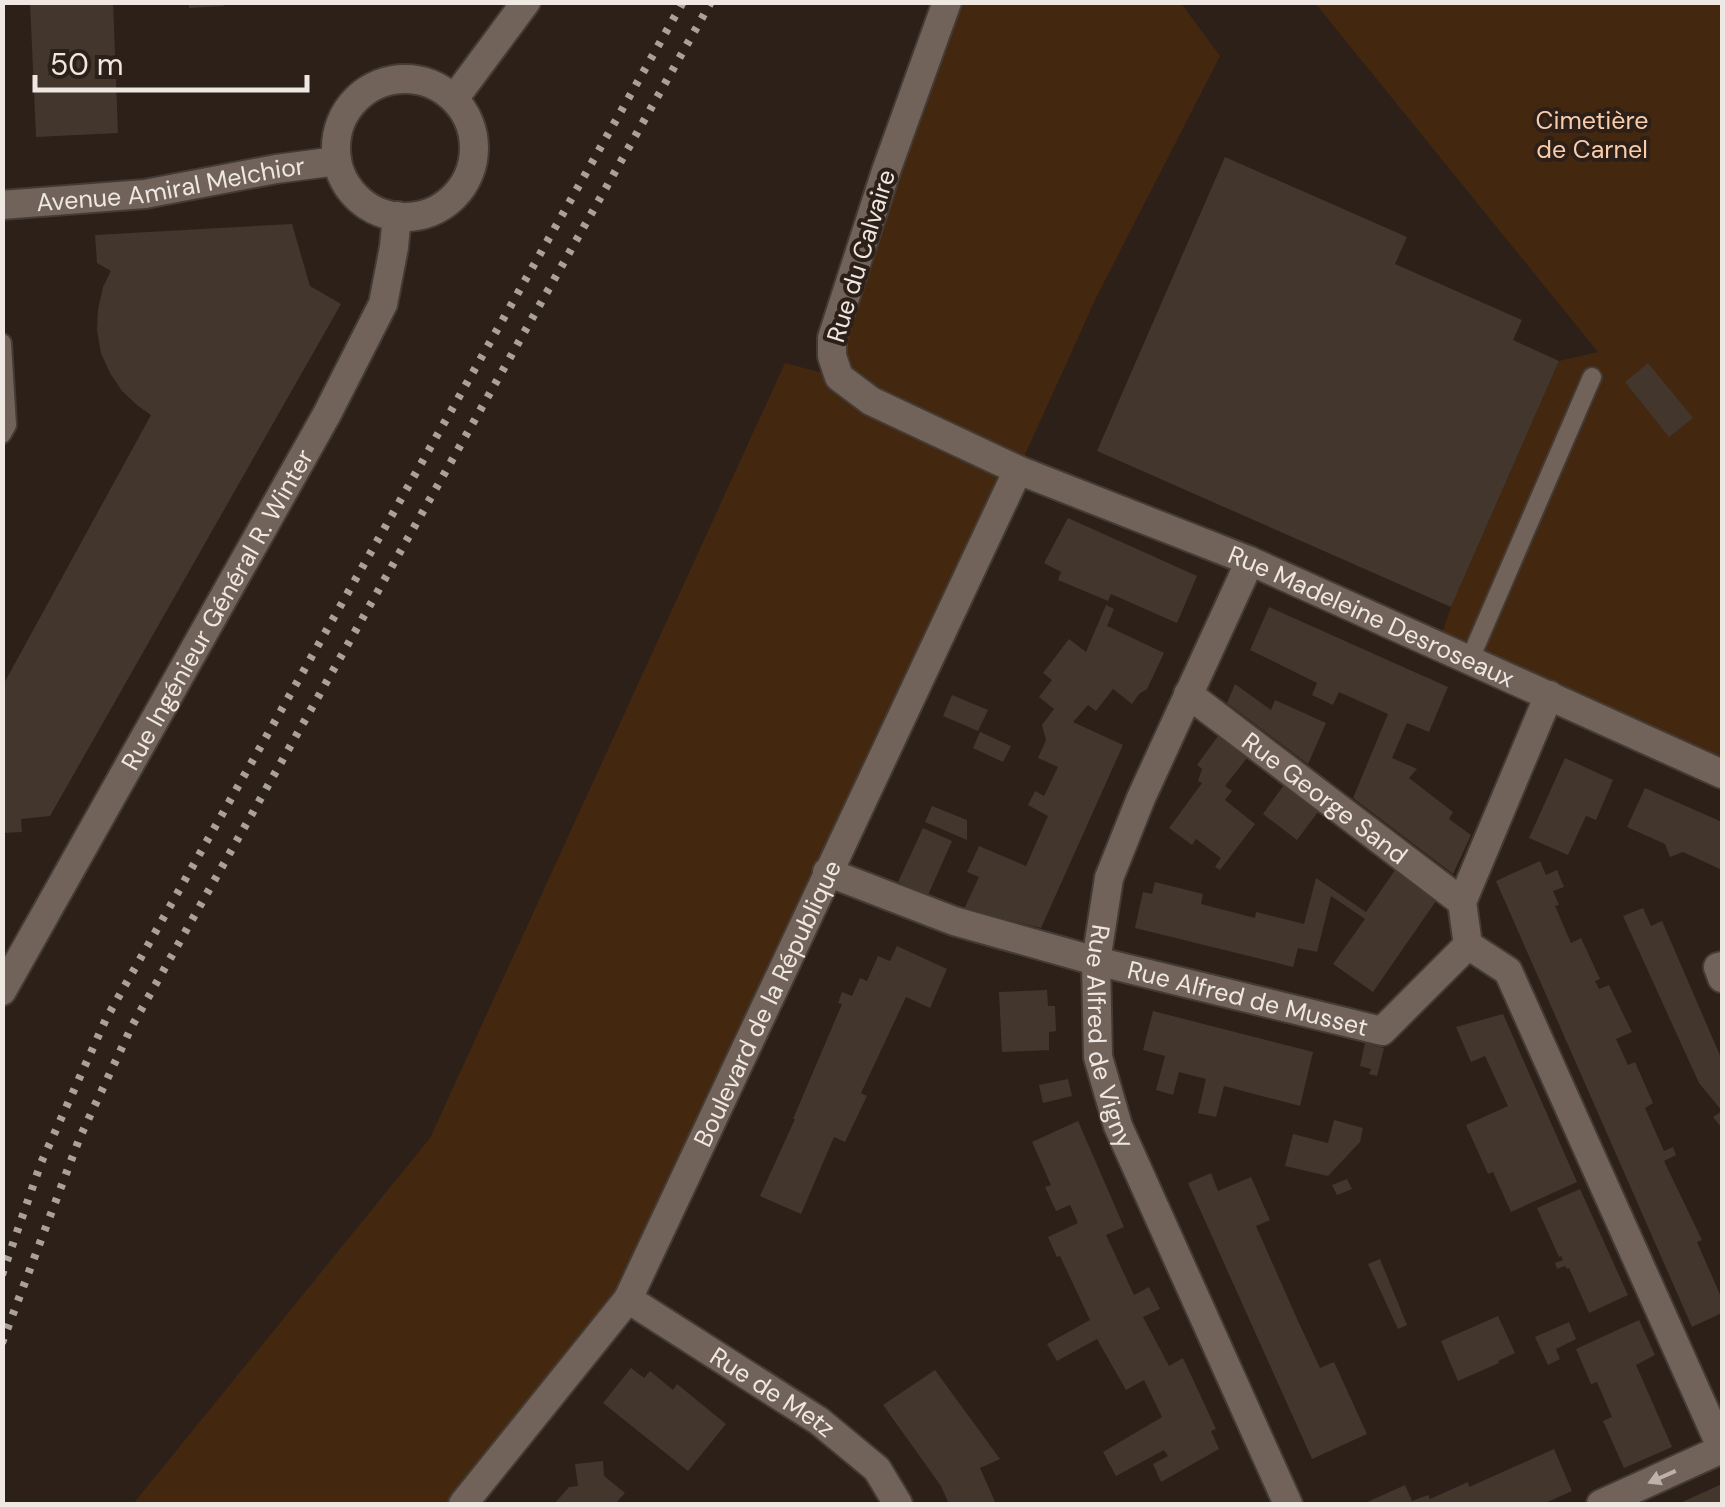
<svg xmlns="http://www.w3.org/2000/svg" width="1725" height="1507" font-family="'DM Sans',sans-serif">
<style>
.green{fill:#44270f}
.building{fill:#43362d}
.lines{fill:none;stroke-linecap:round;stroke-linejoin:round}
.service-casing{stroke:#443b35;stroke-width:22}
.minor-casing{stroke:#443b35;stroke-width:32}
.tertiary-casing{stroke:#443b35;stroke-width:32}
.service{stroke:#716359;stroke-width:18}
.minor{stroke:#716359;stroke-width:28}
.tertiary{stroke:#716359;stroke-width:28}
.rail{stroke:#aba19b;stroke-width:8;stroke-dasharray:5 10;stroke-linecap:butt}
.oneway{fill:#bdb2ab}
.labels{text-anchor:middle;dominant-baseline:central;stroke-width:8;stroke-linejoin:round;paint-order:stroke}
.park-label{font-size:25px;fill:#f9ccac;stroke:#2c2018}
.street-label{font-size:25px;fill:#efe7e1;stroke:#2c2018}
</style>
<rect width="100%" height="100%" fill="#2c2018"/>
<path class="green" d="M947,3H1181L1220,56L1096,298L1018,470L628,1299L463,1504H133L430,1138L785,363L838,377L832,356Z
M1315,3H1722V762L1438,645L1451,607L1559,361L1598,352Z"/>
<path class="building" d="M30,2H113L118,133L36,137Z
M189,2H224V6L189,8Z
M1225,157L1407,237L1395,264L1522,320L1513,340L1559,361L1451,607L1097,451Z
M292,224L310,286L341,304L50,816L21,819L22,832L4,833L2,687L151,415L138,406L122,391L110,373L101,353L97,330L98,309L103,287L111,271L97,263L95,235Z
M1648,363L1693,418L1669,437L1625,382Z
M1068,518L1197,576L1177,623L1111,594L1108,601L1058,580L1061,572L1044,563Z
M1106,605L1114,609L1107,626L1164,653L1147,689L1139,694L1132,704L1113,689L1096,711L1088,705L1073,722L1123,745L1041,928L964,909L979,877L967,872L979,846L1026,866L1048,816L1028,805L1035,791L1044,796L1058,767L1038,758L1046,740L1042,725L1054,709L1039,697L1052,680L1043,673L1069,639L1086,652Z
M1269,607L1448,687L1429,732L1407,723L1392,758L1417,769L1409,778L1453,812L1449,819L1471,835L1453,874L1353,798L1388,714L1339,692L1333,705L1312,695L1317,683L1250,650Z
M1235,684L1271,710L1275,700L1326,723L1308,764L1227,703Z
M952,695L988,710L978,731L943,716Z
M980,732L1011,746L1003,762L973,748Z
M1218,736L1247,758L1225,786L1232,791L1225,800L1255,824L1220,870L1215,867L1221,858L1196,839L1192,845L1169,828L1202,783L1198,781L1202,769L1197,765Z
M1565,758L1613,780L1596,820L1586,816L1568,855L1529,838Z
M1284,785L1318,812L1297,840L1263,814Z
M1645,788L1722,822V870L1683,852L1670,857L1665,844L1627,827Z
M932,806L967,820V840L925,822Z
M923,828L952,841L928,895L898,882Z
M1540,861L1546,875L1557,870L1564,887L1553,891L1559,905L1555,906L1571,943L1581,938L1600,979L1595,981L1599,989L1609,985L1626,1020L1632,1032L1616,1039L1628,1065L1635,1062L1653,1103L1645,1108L1664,1151L1673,1147L1676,1155L1664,1161L1702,1240L1697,1242L1722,1299V1313L1692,1327L1496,881Z
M1395,870L1436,901L1373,992L1333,964L1365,919L1331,896L1317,952L1298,948L1293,967L1135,928L1143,892L1152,894L1155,882L1203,894L1201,904L1255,918L1256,912L1304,924L1316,878L1366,912Z
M1643,908L1651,926L1662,921L1722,1060V1128L1713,1117L1722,1111L1699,1083L1623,916Z
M897,946L947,969L930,1008L906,997L861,1093L867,1096L845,1142L834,1137L801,1214L760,1196L795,1119H793L842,1004L838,1003L842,992L852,996L860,978L867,981L878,956L890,961Z
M1047,990L1048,1006H1055L1056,1031L1049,1032V1050L1002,1052L999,992Z
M1153,1011L1313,1052L1300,1106L1224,1086L1216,1117L1198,1113L1206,1079L1179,1072L1173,1095L1156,1090L1165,1056L1143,1050Z
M1503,1014L1577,1182L1511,1212L1493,1172L1488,1174L1466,1125L1508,1106L1485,1056L1471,1062L1456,1027Z
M1365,1043L1384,1048L1377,1076L1369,1074L1371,1069L1360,1066Z
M1068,1079L1072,1096L1043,1103L1039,1085Z
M1334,1120L1363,1128L1360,1142L1328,1176L1285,1166L1293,1134L1328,1143Z
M1078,1121L1124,1227L1106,1235L1134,1295L1149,1287L1160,1309L1143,1317L1169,1366L1183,1358L1216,1429L1211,1431L1219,1449L1161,1482L1153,1464L1168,1456L1164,1450L1116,1476L1103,1452L1162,1417L1144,1380L1126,1390L1097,1339L1057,1361L1047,1344L1090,1320L1060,1256L1057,1257L1048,1237L1078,1223L1070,1205L1056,1211L1045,1187L1051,1185L1032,1142Z
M1211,1173L1218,1191L1251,1177L1270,1220L1256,1226L1298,1321L1320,1368L1334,1362L1367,1434L1312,1459L1188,1183Z
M1347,1179L1352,1189L1337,1195L1332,1185Z
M1580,1189L1628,1295L1589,1313L1569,1268L1567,1269L1565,1266L1557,1269L1555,1263L1563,1260L1561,1256L1559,1257L1537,1208Z
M1380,1259L1407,1325L1398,1329L1368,1264Z
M1498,1316L1515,1353L1498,1361L1499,1363L1458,1381L1441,1341Z
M1639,1320L1655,1355L1636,1365L1672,1447L1624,1468L1603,1421L1612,1417L1597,1382L1591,1384L1576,1349Z
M1569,1322L1576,1339L1556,1349L1560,1359L1548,1365L1535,1337Z
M631,1368L644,1378L650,1371L673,1390L677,1384L726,1424L688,1471L603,1403Z
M935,1370L1000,1459L980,1468L996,1504H949L941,1486L883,1405Z
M1554,1449L1572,1491L1543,1504H1363L1405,1485L1412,1501L1428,1495L1430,1499L1468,1482L1469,1487Z
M603,1461L604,1476L625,1493L615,1504H554L569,1487L578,1486L575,1464Z
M1722,1484V1504H1678L1691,1498Z"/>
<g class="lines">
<g class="service-casing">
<path id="service" d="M2,343L7,425L2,434
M1470,659L1592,377"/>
</g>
<g class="minor-casing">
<g id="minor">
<path id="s1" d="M947,2L886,171L832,338V356L839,377L871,401L1018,470L1250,561L1722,774"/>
<path id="s2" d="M2,205L145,194L276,169L337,161"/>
<path id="s3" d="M1250,561L1141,798L1109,878L1096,961L1098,1057L1118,1126L1288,1504"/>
<path id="s4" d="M1188,694L1462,902"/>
<path d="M1549,695L1462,902L1468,945L1508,971L1722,1449L1601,1504"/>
<path id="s5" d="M827,872L954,921L1096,961L1382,1031L1468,945"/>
<path d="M1722,966L1718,967L1722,978"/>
<path id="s6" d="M628,1299L819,1421L877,1469L898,1504"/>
<path id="s7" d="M463,1504L628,1299L1018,470"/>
</g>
</g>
<g class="tertiary-casing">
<g id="tertiary">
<circle cx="405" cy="148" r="69"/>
<path d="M454,99L526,2"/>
<path id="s8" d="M2,991L327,414L383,304L394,247L397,216"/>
</g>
</g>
<use href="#service" class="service"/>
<use href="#minor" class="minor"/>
<use href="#tertiary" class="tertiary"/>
<path class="rail" d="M2,1275L41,1163L106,1019L683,2
M2,1343L80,1137L132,1026L711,2"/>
</g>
<defs><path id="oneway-solid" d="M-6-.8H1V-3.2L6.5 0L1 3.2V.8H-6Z" transform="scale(2.5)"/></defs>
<use class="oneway" href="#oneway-solid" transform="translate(1662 1477) rotate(156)"/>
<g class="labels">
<g class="park-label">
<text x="1592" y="120">Cimetière<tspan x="1592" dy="29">de Carnel</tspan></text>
</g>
<g class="street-label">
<text stroke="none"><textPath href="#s2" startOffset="170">Avenue Amiral Melchior</textPath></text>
<text transform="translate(861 256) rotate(-73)">Rue du Calvaire</text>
<text stroke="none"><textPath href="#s8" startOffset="438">Rue Ingénieur Général R. Winter</textPath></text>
<text stroke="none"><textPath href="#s1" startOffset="980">Rue Madeleine Desroseaux</textPath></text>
<text stroke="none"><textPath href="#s4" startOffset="172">Rue George Sand</textPath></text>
<text stroke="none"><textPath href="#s5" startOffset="440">Rue Alfred de Musset</textPath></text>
<text stroke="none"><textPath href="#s7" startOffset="590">Boulevard de la République</textPath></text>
<text stroke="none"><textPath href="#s3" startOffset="508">Rue Alfred de Vigny</textPath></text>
<text stroke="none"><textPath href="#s6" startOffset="172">Rue de Metz</textPath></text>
</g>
</g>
<rect width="1725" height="1507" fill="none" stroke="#efe7e1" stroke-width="10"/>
<path d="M35 75v15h272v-15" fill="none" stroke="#efe7e1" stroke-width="5"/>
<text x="50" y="75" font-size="30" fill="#efe7e1" stroke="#2c2018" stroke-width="8" paint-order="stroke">50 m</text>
</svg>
